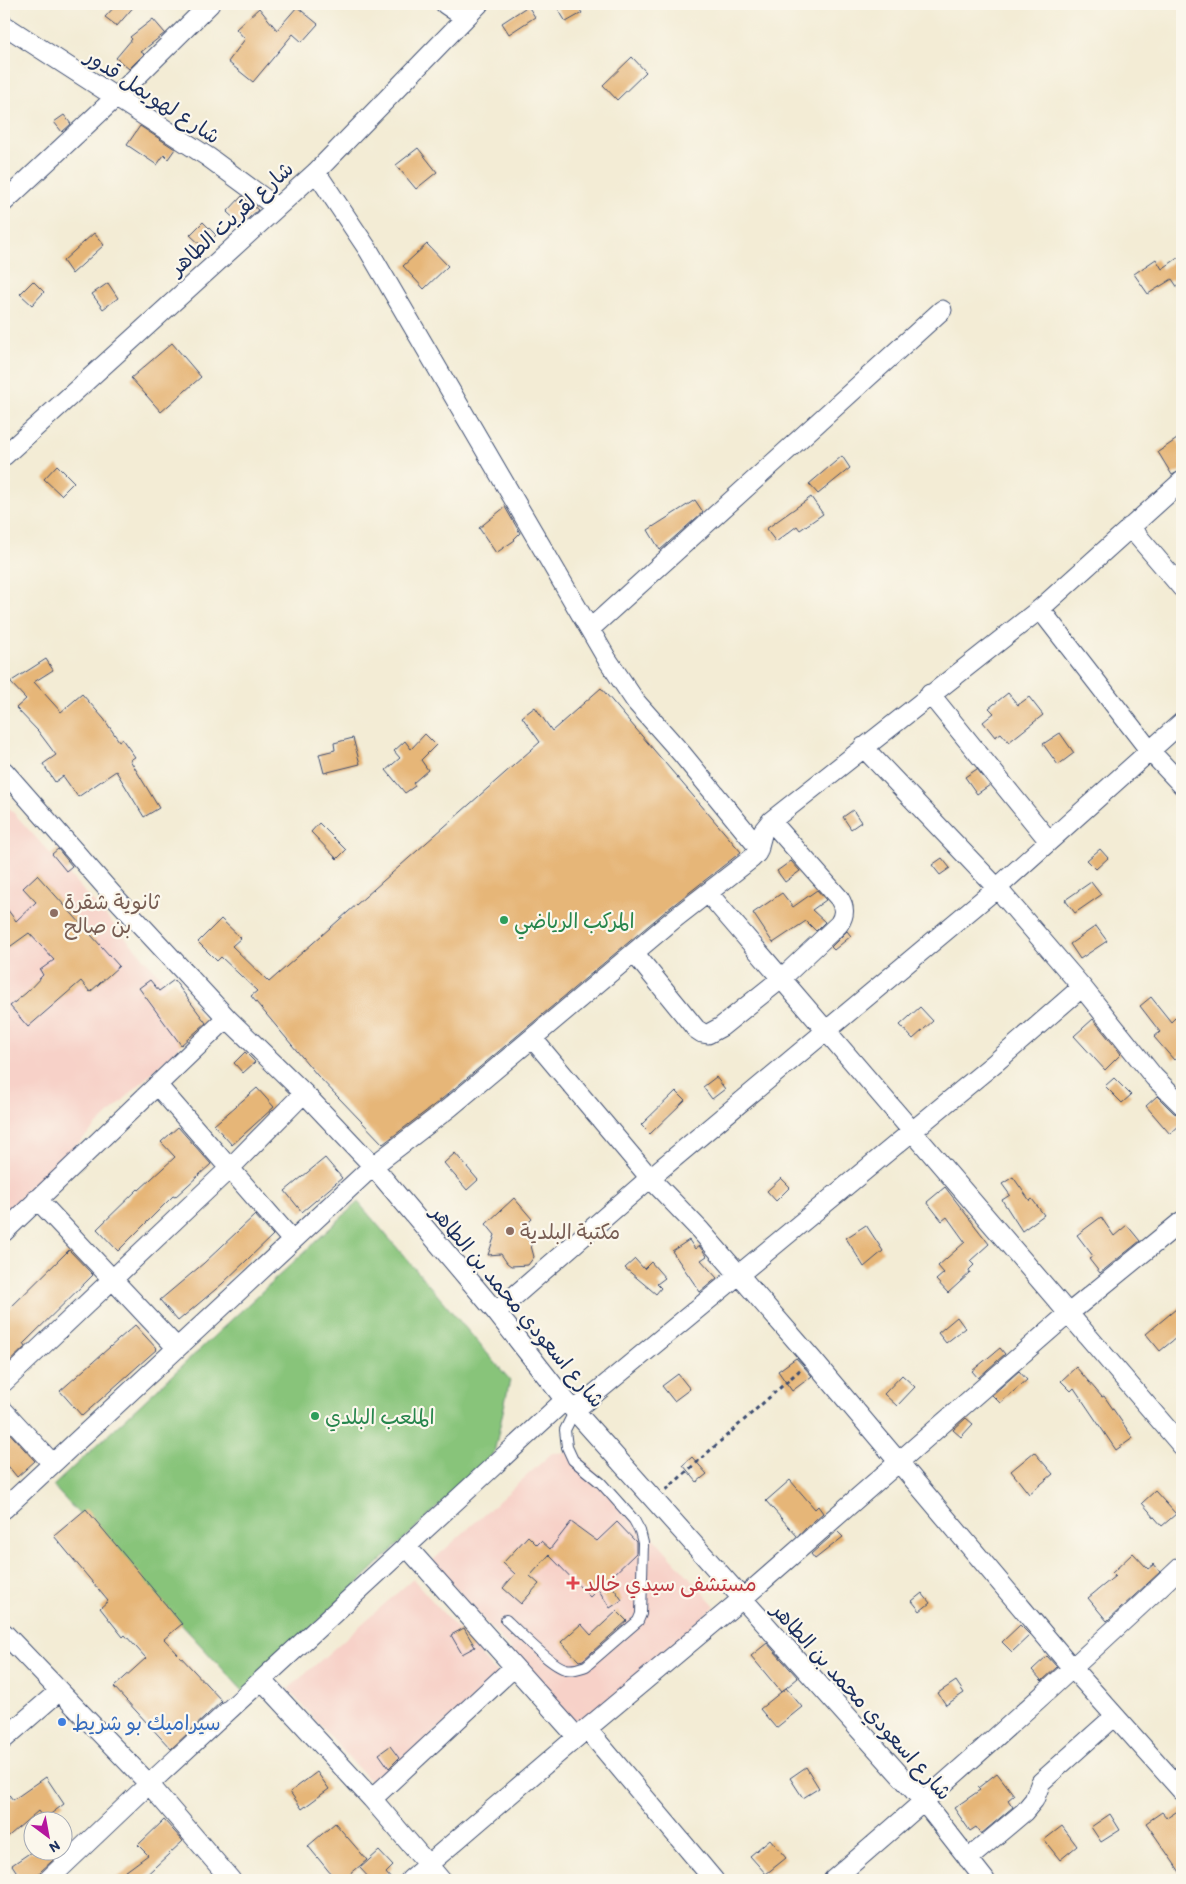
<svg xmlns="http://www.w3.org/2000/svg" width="1186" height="1884" font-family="Itim,'Playpen Sans Arabic',sans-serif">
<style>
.built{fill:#f7d1c8}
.green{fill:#88c47a;stroke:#527a6c}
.building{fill:#e6b678}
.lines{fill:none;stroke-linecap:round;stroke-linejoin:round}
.lane-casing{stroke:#3b4b70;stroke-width:12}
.street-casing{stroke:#3b4b70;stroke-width:21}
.path{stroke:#3b4b70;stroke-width:3;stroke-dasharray:4 4;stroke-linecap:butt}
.lane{stroke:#fff;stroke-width:10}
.street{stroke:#fff;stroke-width:19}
.education-dot{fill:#8d6e63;stroke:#fbf7ec;stroke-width:2}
.leisure-dot{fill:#2e9e5b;stroke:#fbf7ec;stroke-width:2}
.health-dot{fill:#e0444e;stroke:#fbf7ec;stroke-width:2}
.shop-dot{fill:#3f7fe0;stroke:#fbf7ec;stroke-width:2}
.labels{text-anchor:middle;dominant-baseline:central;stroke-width:4.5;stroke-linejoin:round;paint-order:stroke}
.street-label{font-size:21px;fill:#1b2f5e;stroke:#fbf7ec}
.education-label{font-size:21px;fill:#785e54;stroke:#fbf7ec;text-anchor:start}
.leisure-label{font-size:21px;fill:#27864d;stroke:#fbf7ec;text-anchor:start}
.health-label{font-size:21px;fill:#be3a42;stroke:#fbf7ec;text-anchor:start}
.shop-label{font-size:21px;fill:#366cbe;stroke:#fbf7ec;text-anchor:start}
</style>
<rect width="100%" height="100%" fill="#fbf7ec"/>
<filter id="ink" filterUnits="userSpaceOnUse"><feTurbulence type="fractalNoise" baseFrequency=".02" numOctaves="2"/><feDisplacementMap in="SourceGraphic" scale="10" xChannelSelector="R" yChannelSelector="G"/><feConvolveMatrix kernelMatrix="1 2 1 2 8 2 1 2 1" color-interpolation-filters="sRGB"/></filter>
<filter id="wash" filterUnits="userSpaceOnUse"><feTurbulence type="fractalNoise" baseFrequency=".0096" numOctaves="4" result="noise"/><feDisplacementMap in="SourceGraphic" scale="20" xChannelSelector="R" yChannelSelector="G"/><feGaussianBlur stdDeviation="1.12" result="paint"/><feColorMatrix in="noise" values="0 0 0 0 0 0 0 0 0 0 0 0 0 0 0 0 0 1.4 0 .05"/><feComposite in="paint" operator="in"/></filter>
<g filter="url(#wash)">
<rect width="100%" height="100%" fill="#f3ecd5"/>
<path class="built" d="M4,802L203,1024L4,1214Z
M577,1452L715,1606L579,1727L432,1561L552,1453Z
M413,1579L499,1676L374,1786L288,1689Z"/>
<path class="green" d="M358,1202L510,1380L494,1453L244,1692L53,1486Z"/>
<g id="blocks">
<path class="building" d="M117,4H136L117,26L105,17Z
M555,4H576L582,13L566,22Z
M528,6L535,17L509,34L502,23Z
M297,7L318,24L302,42L293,34L253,82L228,62L245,39L236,29L259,8L277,30Z
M153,19L165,33L141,52L144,54L129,69L116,58L132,39L130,37Z
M632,57L646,72L617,100L603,85Z
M64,115L71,124L62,132L54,122Z
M140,126L175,149L168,159L164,155L157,165L127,145Z
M418,148L437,172L416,189L396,165Z
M242,196L258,210L241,225L227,212Z
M203,222L216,235L204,248L190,235Z
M94,233L104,245L72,274L63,261Z
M427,244L448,266L424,289L403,266Z
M1182,255V294L1172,279L1148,294L1134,274L1156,259L1162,269Z
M33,281L44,292L32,305L20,294Z
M108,283L118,298L103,309L92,294Z
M172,343L201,377L161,412L131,378Z
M1177,439L1182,448V470L1172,475L1158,452Z
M842,456L850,468L818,494L809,484Z
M57,465L74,482L61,495L44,479Z
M811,497L823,514L800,530L797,526L776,542L766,529Z
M695,500L703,512L660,550L648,530Z
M505,507L520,533L514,539L515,540L496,553L479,528Z
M46,659L53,670L34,682L61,712L82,694L104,719L119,741L122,739L135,757L130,760L159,808L144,817L116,771L78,797L63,776L55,782L43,764L56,755L38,731L16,708L26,699L10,682Z
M601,688L741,852L667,910L442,1099L383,1144L317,1075L251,996L257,991L221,957L217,961L198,942L221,919L241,938L232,946L269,982L540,742L522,717L535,707L552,731Z
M1008,693L1018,705L1029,697L1043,715L1009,742L1001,733L995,737L983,722L994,713L989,708Z
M1060,733L1074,753L1058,765L1043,744Z
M425,734L436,745L421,760L428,770L413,783L415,786L405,793L386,770L400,758L394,751L405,741L411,749Z
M353,738L360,764L324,773L319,754L335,750L334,743Z
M977,769L990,785L977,794L965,777Z
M853,810L861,822L851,829L843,817Z
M319,823L346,850L337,859L311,832Z
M58,849L72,866L66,871L52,854Z
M1100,849L1108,858L1096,869L1087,860Z
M942,858L950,868L940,875L932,865Z
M791,861L800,871L785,882L777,871Z
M37,875L119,966L90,992L81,981L28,1027L10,1006L26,993L43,975L40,970L54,960L29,933L4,951V905L16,921L36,902L23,888Z
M1091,882L1101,895L1075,913L1065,900Z
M817,890L826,900L812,910L825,922L816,931L806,921L773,943L753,913L782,893L793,907Z
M1096,926L1107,941L1080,959L1070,944Z
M847,931L851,936L834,950L831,947Z
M150,980L159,991L174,980L206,1023L181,1045L139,988Z
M1151,997L1171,1022L1176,1017L1182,1023V1053L1174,1060L1154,1037L1160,1032L1140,1006Z
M920,1007L933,1021L913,1039L900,1025Z
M1093,1019L1121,1054L1105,1070L1074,1036Z
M245,1052L255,1062L243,1073L234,1063Z
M716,1077L725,1089L712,1099L703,1087Z
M1114,1078L1131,1095L1122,1103L1105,1086Z
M257,1088L274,1107L232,1145L214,1125Z
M676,1091L685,1100L650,1134L641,1125Z
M1157,1096L1174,1113L1182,1116V1123L1170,1134L1146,1106Z
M178,1127L211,1164L175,1197L173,1196L118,1251L97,1229L138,1189L139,1190L175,1157L161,1142Z
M455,1153L478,1180L467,1190L444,1163Z
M325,1158L342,1178L302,1212L285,1191Z
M1013,1177L1030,1201L1032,1199L1044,1215L1022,1231L1002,1200L1010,1195L1002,1184Z
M781,1178L790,1187L776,1201L767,1191Z
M945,1187L989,1244L970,1261L974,1265L969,1270L970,1273L948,1293L936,1280L944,1273L938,1266L965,1242L947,1217L942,1221L927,1202Z
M514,1198L532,1219L528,1223L527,1238L530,1242L534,1257L528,1265L511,1266L507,1263L501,1254L488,1255L495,1235L486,1224Z
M255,1215L273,1235L222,1284L178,1321L160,1300L204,1263Z
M1101,1217L1114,1236L1127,1225L1140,1241L1100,1273L1089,1259L1093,1256L1077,1235Z
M866,1225L883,1251L864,1267L846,1238Z
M689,1240L695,1249L699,1246L707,1256L701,1260L717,1278L700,1292L672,1251Z
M69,1250L93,1275L23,1344L25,1347L4,1367V1314Z
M635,1259L644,1269L651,1262L665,1278L657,1284L661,1288L656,1294L625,1268Z
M1182,1304V1333L1160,1351L1146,1334Z
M957,1317L965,1328L946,1343L938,1333Z
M135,1325L157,1349L82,1416L60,1391Z
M1000,1348L1005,1354L978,1378L972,1371Z
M796,1358L812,1376L792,1391L778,1371Z
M1076,1367L1102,1397L1104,1396L1133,1438L1116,1450L1074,1388L1071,1391L1061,1381Z
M1019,1371L1027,1380L1000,1403L992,1395Z
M678,1374L690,1389L674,1401L662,1386Z
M902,1375L915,1387L897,1406L884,1394Z
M966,1418L973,1424L961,1437L953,1430Z
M4,1427L35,1461L17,1477L4,1461Z
M1034,1452L1053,1474L1029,1494L1011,1471Z
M692,1457L707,1474L697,1482L683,1465Z
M790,1480L815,1509L818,1506L823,1513L797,1536L766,1501Z
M1155,1491L1176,1514L1162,1526L1142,1503Z
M86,1509L182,1624L164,1639L222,1701L171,1749L114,1687L146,1658L125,1635L123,1637L100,1608L108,1601L54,1536Z
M571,1522L597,1541L617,1522L636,1542V1553L608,1580L622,1600L610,1608L598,1589L590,1597L549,1555L530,1576L539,1584L521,1604L503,1588L515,1574L503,1563L528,1536L537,1545L541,1541L550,1549Z
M837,1531L843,1537L815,1559L811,1554Z
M1133,1553L1148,1569L1154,1564L1160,1572L1107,1621L1088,1598L1115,1576L1112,1573Z
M922,1593L930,1603L920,1611L912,1601Z
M617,1611L627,1621L583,1660L579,1661L561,1642L581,1624L591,1635Z
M1020,1625L1030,1635L1012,1652L1002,1642Z
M464,1628L475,1647L462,1654L451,1635Z
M767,1643L798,1678L781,1692L751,1656Z
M1047,1656L1057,1667L1042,1681L1032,1670Z
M956,1681L964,1693L946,1705L938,1693Z
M786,1688L802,1707L776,1728L760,1709Z
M390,1746L399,1758L389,1768L379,1754Z
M806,1767L819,1788L803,1798L790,1778Z
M317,1772L329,1789L302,1809L290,1792Z
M997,1773L1014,1795L1008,1800L1013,1807L981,1834L976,1827L970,1831L954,1808L980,1790L978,1788Z
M46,1777L64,1804L44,1819L38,1811L4,1840V1788L13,1800Z
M1182,1808V1875L1146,1823L1162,1812L1167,1818Z
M1110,1814L1120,1830L1101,1842L1091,1827Z
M164,1820L183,1841L141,1880H114L148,1855L138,1845Z
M335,1823L367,1860L343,1880H336L308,1846Z
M1062,1826L1077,1846L1060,1860L1044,1840Z
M770,1839L786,1858L766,1874L750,1856Z
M379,1851L393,1866L386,1873L392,1880H371L360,1868Z
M31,1852H62L40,1872L37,1880H22L12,1865Z"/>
</g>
</g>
<g filter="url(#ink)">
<use href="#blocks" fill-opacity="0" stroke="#3b4b70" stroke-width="1"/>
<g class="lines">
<g class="lane-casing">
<path id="lane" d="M506,1620C518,1631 552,1667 566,1669C573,1671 580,1668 586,1666L638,1621L641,1614L643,1543L640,1531L634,1520L601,1483L573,1460L567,1447L565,1430L575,1410"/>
</g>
<g class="street-casing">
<path id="street" d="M445,4L464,17
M4,25L208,157L276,207
M316,172L369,251L607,659L636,702L682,754L759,848
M4,202L115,98L210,4
M4,456L316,172L479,4
M1130,527L1182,588
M1040,609L1150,751L1182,785
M590,629L942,310
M930,694L1049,841
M863,747L997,888L1082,987L1154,1077L1182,1105
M4,771L112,894L227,1018L304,1093L373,1166L496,1312L565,1400L924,1802L985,1880
M708,893L1182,1446
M635,954L696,1029L702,1033L708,1034L721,1027L782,978L839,924C845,915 845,907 839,898L771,821
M533,1039L650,1178L699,1229L812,1359L1073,1669L1182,1791
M157,1085L292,1240
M37,1199L177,1348
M4,1232L227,1018
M496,1312L650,1178L997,888L1182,722
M4,1382L230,1168L304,1093
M575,1410L996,1062L1082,987
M4,1411L52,1463
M4,1509L373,1166L449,1108L674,919L751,859L757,853L763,831L771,821L1040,609L1182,481
M406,1546L577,1737
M4,1633L149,1784L231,1880
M262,1680L372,1799L441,1880
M587,1729L714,1880
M4,1739L58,1692
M372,1799L514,1667
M968,1859L1024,1812L1034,1800L1041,1782L1115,1716
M48,1880L149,1784L565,1400
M410,1880L577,1737L742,1599L1069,1313L1182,1221
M833,1880C952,1778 1068,1674 1182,1566"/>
</g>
<path class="path" d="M666,1490L801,1369"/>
<use href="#lane" class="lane"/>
<use href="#street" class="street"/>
</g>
</g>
<g class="education-dot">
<circle cx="54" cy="913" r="5"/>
<circle cx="510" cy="1231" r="5"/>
</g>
<g class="leisure-dot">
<circle cx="504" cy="920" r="5"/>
<circle cx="315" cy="1416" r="5"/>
</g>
<path class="health-dot" d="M570.5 1575.5h5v5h5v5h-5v5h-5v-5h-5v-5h5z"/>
<circle class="shop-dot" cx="62" cy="1722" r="5"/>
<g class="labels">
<g class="street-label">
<text transform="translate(153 96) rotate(33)">شارع لهويمل قدور</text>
<text transform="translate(231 218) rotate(-42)">شارع لقريت الطاهر</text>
<text transform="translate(518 1306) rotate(50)">شارع اسعودي محمد بن الطاهر</text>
<text transform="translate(862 1701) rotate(48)">شارع اسعودي محمد بن الطاهر</text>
</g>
<g class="education-label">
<text x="64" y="901">ثانوية شقرة<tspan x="64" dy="24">بن صالح</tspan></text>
<text x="520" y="1231">مكتبة البلدية</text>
</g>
<g class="leisure-label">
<text x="514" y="920">المركب الرياضي</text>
<text x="325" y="1416">الملعب البلدي</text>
</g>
<g class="health-label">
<text x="584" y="1583">مستشفى سيدي خالد</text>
</g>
<g class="shop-label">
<text x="72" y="1722">سيراميك بو شريط</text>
</g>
</g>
<rect width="1186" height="1884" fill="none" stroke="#fbf7ec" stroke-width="20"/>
<g transform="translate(48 1836) rotate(148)"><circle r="24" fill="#fbf7ec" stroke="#a1a7b3"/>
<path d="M0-4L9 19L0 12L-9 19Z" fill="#b5179e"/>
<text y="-8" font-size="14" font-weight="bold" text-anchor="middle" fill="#1b2f5e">N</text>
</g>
</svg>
